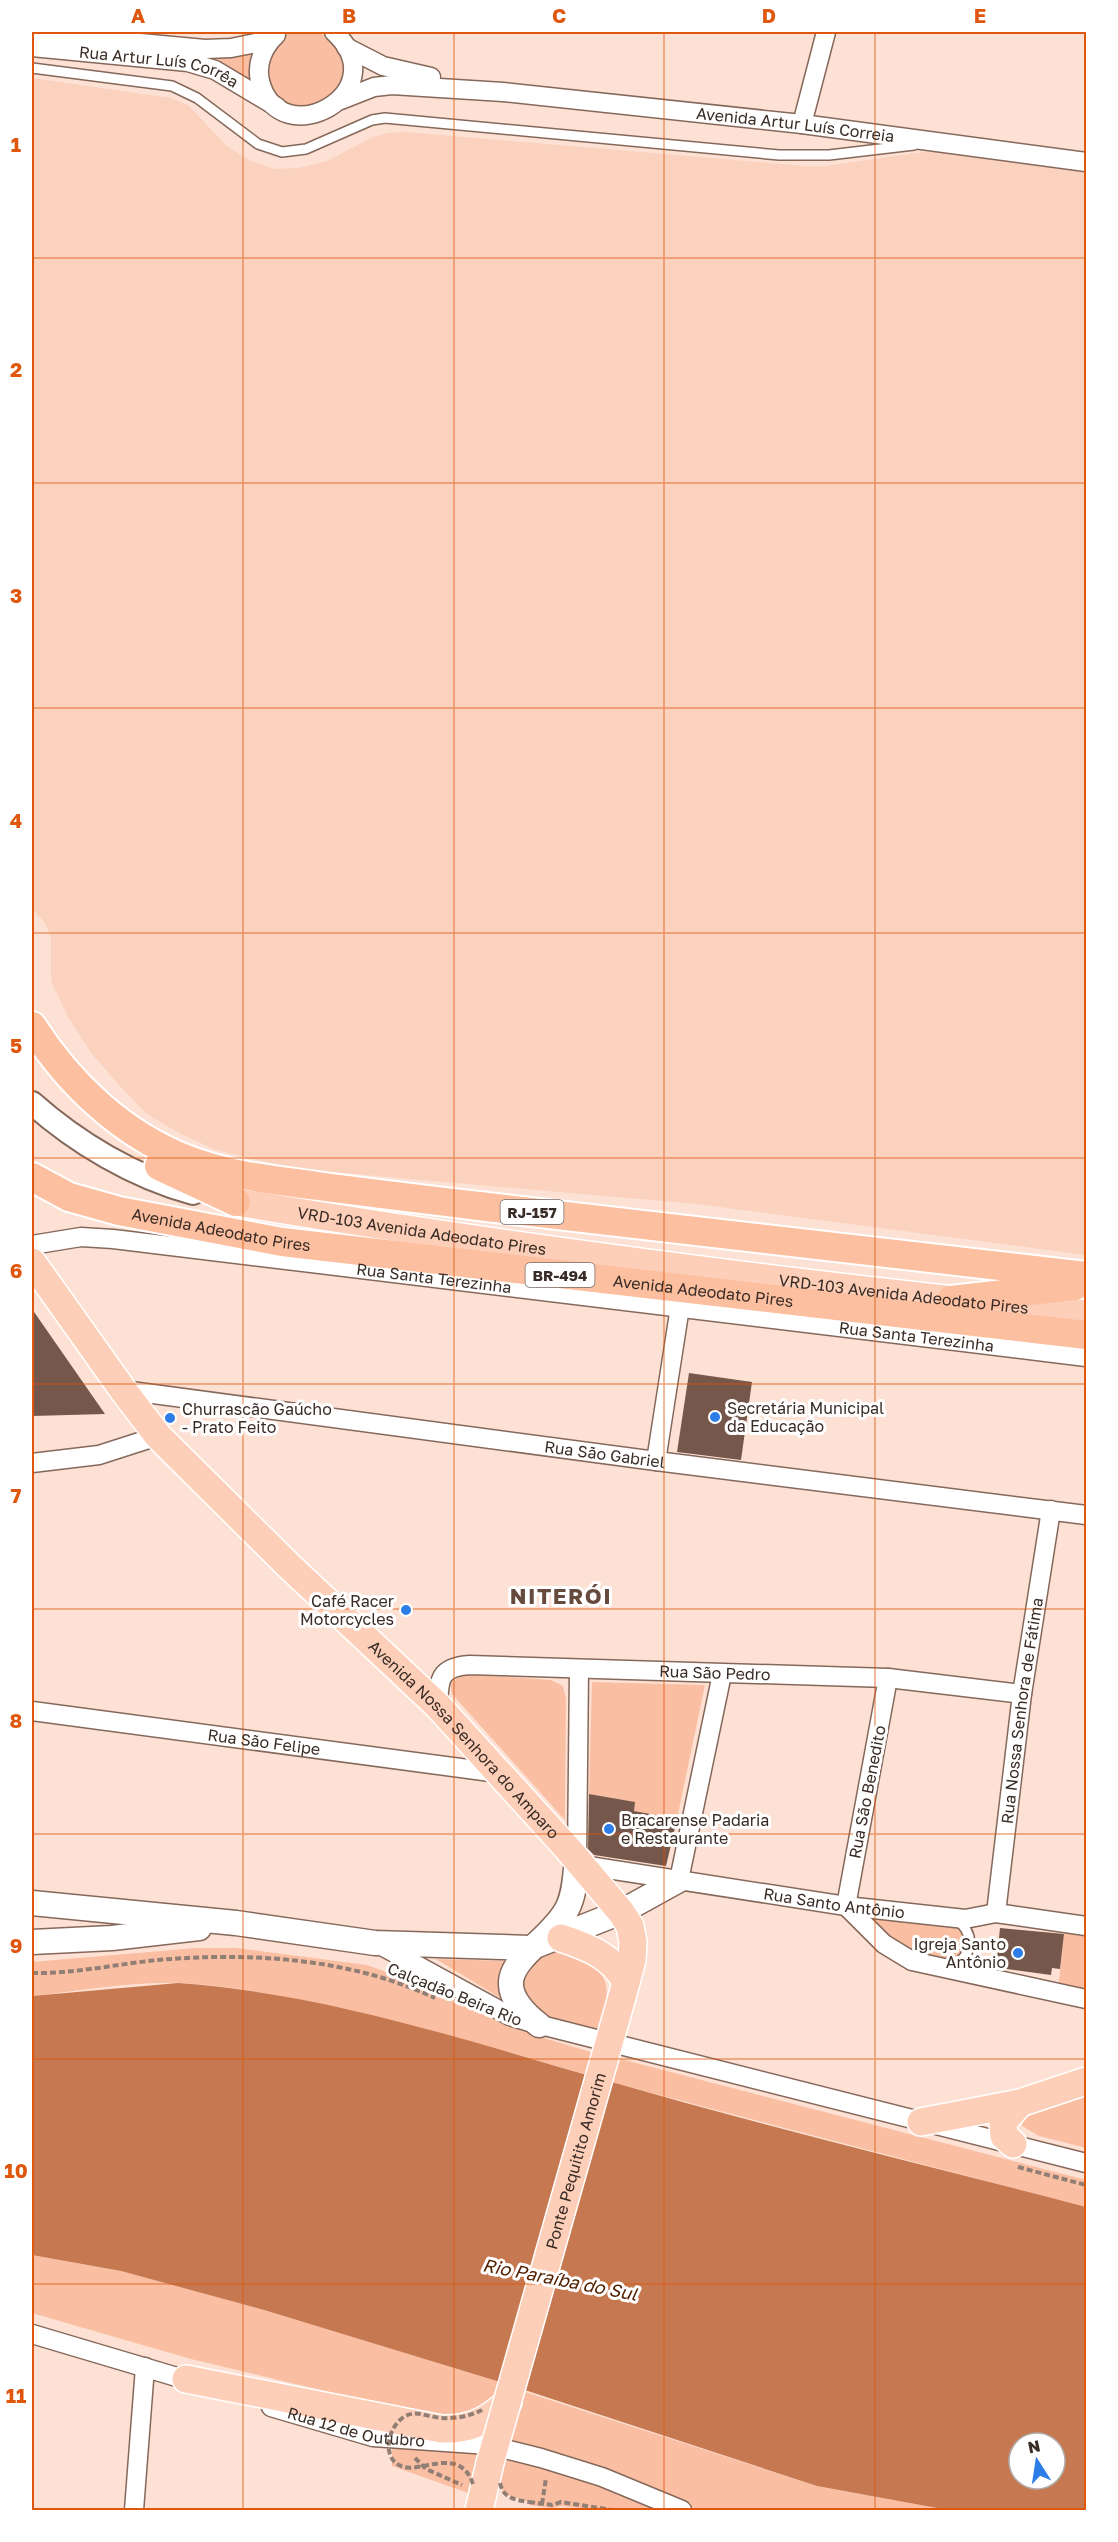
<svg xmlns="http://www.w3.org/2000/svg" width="1118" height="2542" font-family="'Golos Text',sans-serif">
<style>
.built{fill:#fad2be}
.green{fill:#fabfa2}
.water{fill:#c67850;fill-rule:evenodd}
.building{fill:#75584b}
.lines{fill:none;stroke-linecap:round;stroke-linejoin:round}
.service-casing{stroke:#85685a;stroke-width:12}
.minor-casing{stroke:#85685a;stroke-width:21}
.tertiary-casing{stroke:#85685a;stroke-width:26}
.secondary-casing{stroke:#85685a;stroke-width:27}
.primary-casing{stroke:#fff;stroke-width:30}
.trunk-casing{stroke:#fff;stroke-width:32}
.path{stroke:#917e75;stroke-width:4;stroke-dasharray:6 3;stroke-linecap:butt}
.service{stroke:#fff;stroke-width:9}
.minor{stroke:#fff;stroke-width:18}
.tertiary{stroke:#fff;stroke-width:22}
.secondary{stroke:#fff;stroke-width:24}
.primary{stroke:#fdcfb8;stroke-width:27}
.trunk{stroke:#fcbfa0;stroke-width:28}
.primary-bridge-casing{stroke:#fff;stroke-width:30;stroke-linecap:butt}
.path-bridge{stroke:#917e75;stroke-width:4;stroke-dasharray:6 3;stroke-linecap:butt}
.primary-bridge{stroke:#fdcfb8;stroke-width:27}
.grid{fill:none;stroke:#df570d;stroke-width:1.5;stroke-opacity:0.55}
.poi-dot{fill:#2d7de8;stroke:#fff;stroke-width:2}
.labels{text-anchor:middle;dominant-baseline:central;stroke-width:6;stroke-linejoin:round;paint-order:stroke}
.shield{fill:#fff;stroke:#746b67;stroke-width:1.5}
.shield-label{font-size:15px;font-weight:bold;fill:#392c26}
.street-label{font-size:16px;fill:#392c26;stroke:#fff}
.poi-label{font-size:16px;fill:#392c26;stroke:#fff;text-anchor:start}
.water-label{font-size:18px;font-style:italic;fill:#532102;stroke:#fff}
.district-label{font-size:22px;font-weight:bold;letter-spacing:1.5px;fill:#664a3d;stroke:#fff}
.neatline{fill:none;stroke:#df570d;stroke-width:2}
.grid-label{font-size:20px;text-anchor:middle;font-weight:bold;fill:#df570d}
</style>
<rect width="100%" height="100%" fill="#fde1d4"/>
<path class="built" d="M32,78L171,98L188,105L227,146L249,160L274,169L299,168L327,161L373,137L388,133L405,132L817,167L938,150L1086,170V1255L697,1204L297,1169L216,1150L179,1133L147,1114L120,1086L92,1054L68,1017L51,981V938L45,923L32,908Z"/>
<path class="green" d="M293,32H318L334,41L346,65L340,90L308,110L283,103L267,83L266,57L283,36Z
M254,50L253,86L200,55Z
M463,1674L551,1680L563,1686L566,1699L565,1820L452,1694L450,1683Z
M592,1682L705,1685L677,1819L634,1811V1802L589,1794Z
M858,1912L956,1922L965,1933L966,1949L953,1963L916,1958Z
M1065,1925L1086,1929V1996L1058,1990Z
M196,1948H236L367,1965L381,1970L521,2031L594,2053L588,2075C524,2056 460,2039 395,2023C325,2005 253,1987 181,1983C132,1981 80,1991 32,1996V1962Z
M561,1950C610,1971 614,1979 599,2031C557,2020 514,2020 526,1964L543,1952Z
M436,1959L508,1961L507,2002Z
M617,2058L1086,2180V2207L610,2082Z
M1086,2092V2148L1039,2136L1022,2126L1024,2115Z
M32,2255L121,2271L264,2310L500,2382L486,2435L335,2415L341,2395L191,2359L32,2313Z
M525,2392L817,2486L948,2510H699L604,2469L511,2442Z
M392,2446L482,2452L471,2494L392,2466Z
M506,2458L617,2491L665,2510H593L561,2506L552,2508L529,2505V2502L504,2494C498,2481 502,2470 506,2458Z"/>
<path class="water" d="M178,1983C324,1993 468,2041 608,2081C767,2127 927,2165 1086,2207V2510H948L817,2486L500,2382L264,2310L121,2271L32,2255V1996ZM1019,2443H1055V2479H1019Z"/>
<path class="building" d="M32,1309L105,1414L32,1416Z
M689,1373L752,1382L741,1460L677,1452Z
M589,1794L635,1802L634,1811L677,1819L666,1866L594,1855L588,1849Z
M1000,1928L1064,1934L1060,1969L1052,1968L1051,1975L999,1968L997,1958Z"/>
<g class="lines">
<g class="service-casing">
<path id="service" d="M32,68L172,86L197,98L258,144L282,152L306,149L372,120L385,118L779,155H829L914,145
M951,1967C973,1956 976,1935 957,1920"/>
</g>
<g class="minor-casing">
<g id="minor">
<path d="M32,33L205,49L231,48L271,40"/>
<path d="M276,35C263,47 256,64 260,81C279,157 399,92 334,32"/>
<path id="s1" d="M32,47L188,62L215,70L277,107"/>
<path d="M346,47L383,66L431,77"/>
<path id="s2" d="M341,100L374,87L392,85L503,92L802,124L1086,162"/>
<path d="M802,124L826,32"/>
<path id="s3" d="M32,1245L81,1237L113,1239L1086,1357"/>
<path id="s4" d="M123,1390L656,1461L1086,1515"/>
<path d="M656,1461L680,1307"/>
<path d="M32,1463L99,1455L158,1436"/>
<path d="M888,1678L846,1906L884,1944L912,1961L1086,1999"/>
<path id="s5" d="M438,1706C439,1679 439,1667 470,1665L888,1678L1022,1694"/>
<path id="s6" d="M32,1711L498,1773"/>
<path d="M577,1859L579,1669"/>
<path id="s7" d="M582,1865L846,1906L965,1919L996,1913L1086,1926"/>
<path d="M679,1880L722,1674"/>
<path id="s8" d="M996,1913L1022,1694L1051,1510"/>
<path d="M380,1945L510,2016L529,2022L1086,2163"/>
<path d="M32,2334L197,2383"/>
<path id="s9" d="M271,2407L373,2437L489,2445L541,2458L602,2477L682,2510"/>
<path d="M134,2510L145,2367"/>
</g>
</g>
<g class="tertiary-casing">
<path id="tertiary" d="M32,1103C77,1143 134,1177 193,1193"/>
</g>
<g class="secondary-casing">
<path id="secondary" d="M32,1903L236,1923L375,1943L530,1948L621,1912L679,1880
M32,1942L112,1938L199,1928
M539,2025C471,1971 545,1951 567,1909C575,1894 575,1875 577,1859"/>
</g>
<g class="primary-casing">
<g id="primary">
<path id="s10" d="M236,1202C518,1249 802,1285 1086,1314"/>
<path id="s11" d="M32,1262L123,1390L158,1436L288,1565L438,1706L568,1849L621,1912L630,1926L633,1942L632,1960L622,1997"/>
<path d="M561,1938C588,1947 612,1956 626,1982"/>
<path d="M921,2122L1020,2103"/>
<path d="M1013,2144L1004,2136L1003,2122L1020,2103L1086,2081"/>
<path d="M186,2379L441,2429C469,2430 488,2421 508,2402"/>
<path d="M479,2510L490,2463"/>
</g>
</g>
<g class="trunk-casing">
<g id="trunk">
<path d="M32,1026C69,1084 122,1134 186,1159C228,1176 274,1180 318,1186C377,1194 437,1201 496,1208C693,1231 890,1254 1086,1276"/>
<path d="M159,1166L236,1202"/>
<path id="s12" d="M32,1177L69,1197L119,1211L282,1242L1086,1335"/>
<path d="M951,1300L1075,1286"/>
</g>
</g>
<path class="path" d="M32,1973C73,1974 117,1964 158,1960C251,1952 350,1958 435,1998
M1018,2167L1086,2185
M415,2458L426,2469L462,2485
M529,2502L552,2505L561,2502L612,2510
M542,2504L546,2478"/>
<use href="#service" class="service"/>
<use href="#minor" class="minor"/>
<use href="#tertiary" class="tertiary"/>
<use href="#secondary" class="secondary"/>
<use href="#primary" class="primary"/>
<use href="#trunk" class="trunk"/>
<g class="primary-bridge-casing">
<g id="primary-bridge">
<path id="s13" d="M490,2463L622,1997"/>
</g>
</g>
<path class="path-bridge" d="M500,2483C503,2498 515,2500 529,2502
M473,2484C460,2446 423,2472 404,2467C383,2462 386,2434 399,2421C413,2407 425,2417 442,2418C455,2419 470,2416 482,2410"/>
<use href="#primary-bridge" class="primary-bridge"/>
</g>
<path class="grid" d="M243,32V2510M454,32V2510M664,32V2510M875,32V2510M32,258H1086M32,483H1086M32,708H1086M32,933H1086M32,1158H1086M32,1384H1086M32,1609H1086M32,1834H1086M32,2059H1086M32,2284H1086"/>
<g class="poi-dot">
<circle cx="715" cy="1417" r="6"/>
<circle cx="170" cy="1418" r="6"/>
<circle cx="406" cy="1610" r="6"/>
<circle cx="609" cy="1829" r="6"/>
<circle cx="1018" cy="1953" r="6"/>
</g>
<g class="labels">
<g class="shield">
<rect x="500.5" y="1200" width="63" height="24" rx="4.5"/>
<rect x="525.5" y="1263" width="69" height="24" rx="4.5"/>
</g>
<g class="shield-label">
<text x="532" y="1212">RJ-157</text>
<text x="560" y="1275">BR-494</text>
</g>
<g class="street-label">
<text stroke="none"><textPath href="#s1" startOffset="129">Rua Artur Luís Corrêa</textPath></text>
<text stroke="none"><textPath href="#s2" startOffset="459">Avenida Artur Luís Correia</textPath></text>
<text stroke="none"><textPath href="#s12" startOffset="198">Avenida Adeodato Pires</textPath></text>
<text stroke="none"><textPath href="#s10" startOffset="188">VRD-103 Avenida Adeodato Pires</textPath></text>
<text stroke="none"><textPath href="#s3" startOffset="405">Rua Santa Terezinha</textPath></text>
<text stroke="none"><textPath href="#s12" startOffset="684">Avenida Adeodato Pires</textPath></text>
<text stroke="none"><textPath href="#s10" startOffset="674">VRD-103 Avenida Adeodato Pires</textPath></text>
<text stroke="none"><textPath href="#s3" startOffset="891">Rua Santa Terezinha</textPath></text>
<text stroke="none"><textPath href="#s4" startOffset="486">Rua São Gabriel</textPath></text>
<text stroke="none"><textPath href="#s5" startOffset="306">Rua São Pedro</textPath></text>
<text stroke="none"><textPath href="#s8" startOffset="204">Rua Nossa Senhora de Fátima</textPath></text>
<text stroke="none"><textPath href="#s11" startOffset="646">Avenida Nossa Senhora do Amparo</textPath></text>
<text stroke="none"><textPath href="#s6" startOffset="234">Rua São Felipe</textPath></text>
<text transform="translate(867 1792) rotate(-79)">Rua São Benedito</text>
<text stroke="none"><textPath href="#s7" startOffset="255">Rua Santo Antônio</textPath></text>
<text transform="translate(455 1994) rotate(22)">Calçadão Beira Rio</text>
<text stroke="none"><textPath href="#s13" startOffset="314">Ponte Pequitito Amorim</textPath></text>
<text stroke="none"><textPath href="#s9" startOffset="88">Rua 12 de Outubro</textPath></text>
</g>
<g class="poi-label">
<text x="727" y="1408">Secretária Municipal<tspan x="727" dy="18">da Educação</tspan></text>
<text x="182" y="1409">Churrascão Gaúcho<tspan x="182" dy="18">- Prato Feito</tspan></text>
<text x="394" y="1601" text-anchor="end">Café Racer<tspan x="394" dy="18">Motorcycles</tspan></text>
<text x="621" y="1820">Bracarense Padaria<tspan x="621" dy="18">e Restaurante</tspan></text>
<text x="1006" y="1944" text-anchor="end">Igreja Santo<tspan x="1006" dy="18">Antônio</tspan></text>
</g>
<g class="water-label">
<text transform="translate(560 2279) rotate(11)">Rio Paraíba do Sul</text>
</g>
<g class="district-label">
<text x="561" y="1595">NITERÓI</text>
</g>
</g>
<rect width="1118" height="2542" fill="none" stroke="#ffffff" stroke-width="66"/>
<g transform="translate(1037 2461) rotate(348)"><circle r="28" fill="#ffffff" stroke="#b0aba8" stroke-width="1.5"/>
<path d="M0-4.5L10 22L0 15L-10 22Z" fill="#2d7de8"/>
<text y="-9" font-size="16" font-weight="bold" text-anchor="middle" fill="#392c26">N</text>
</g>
<rect x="33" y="33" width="1052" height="2476" class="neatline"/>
<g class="grid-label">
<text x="138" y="23">A</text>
<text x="349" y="23">B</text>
<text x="559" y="23">C</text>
<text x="769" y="23">D</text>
<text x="980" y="23">E</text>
<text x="16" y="152">1</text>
<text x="16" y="377">2</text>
<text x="16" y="603">3</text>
<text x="16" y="828">4</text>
<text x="16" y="1053">5</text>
<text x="16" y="1278">6</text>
<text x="16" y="1503">7</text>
<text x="16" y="1728">8</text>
<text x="16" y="1953">9</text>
<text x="16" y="2178">10</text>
<text x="16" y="2403">11</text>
</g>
</svg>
